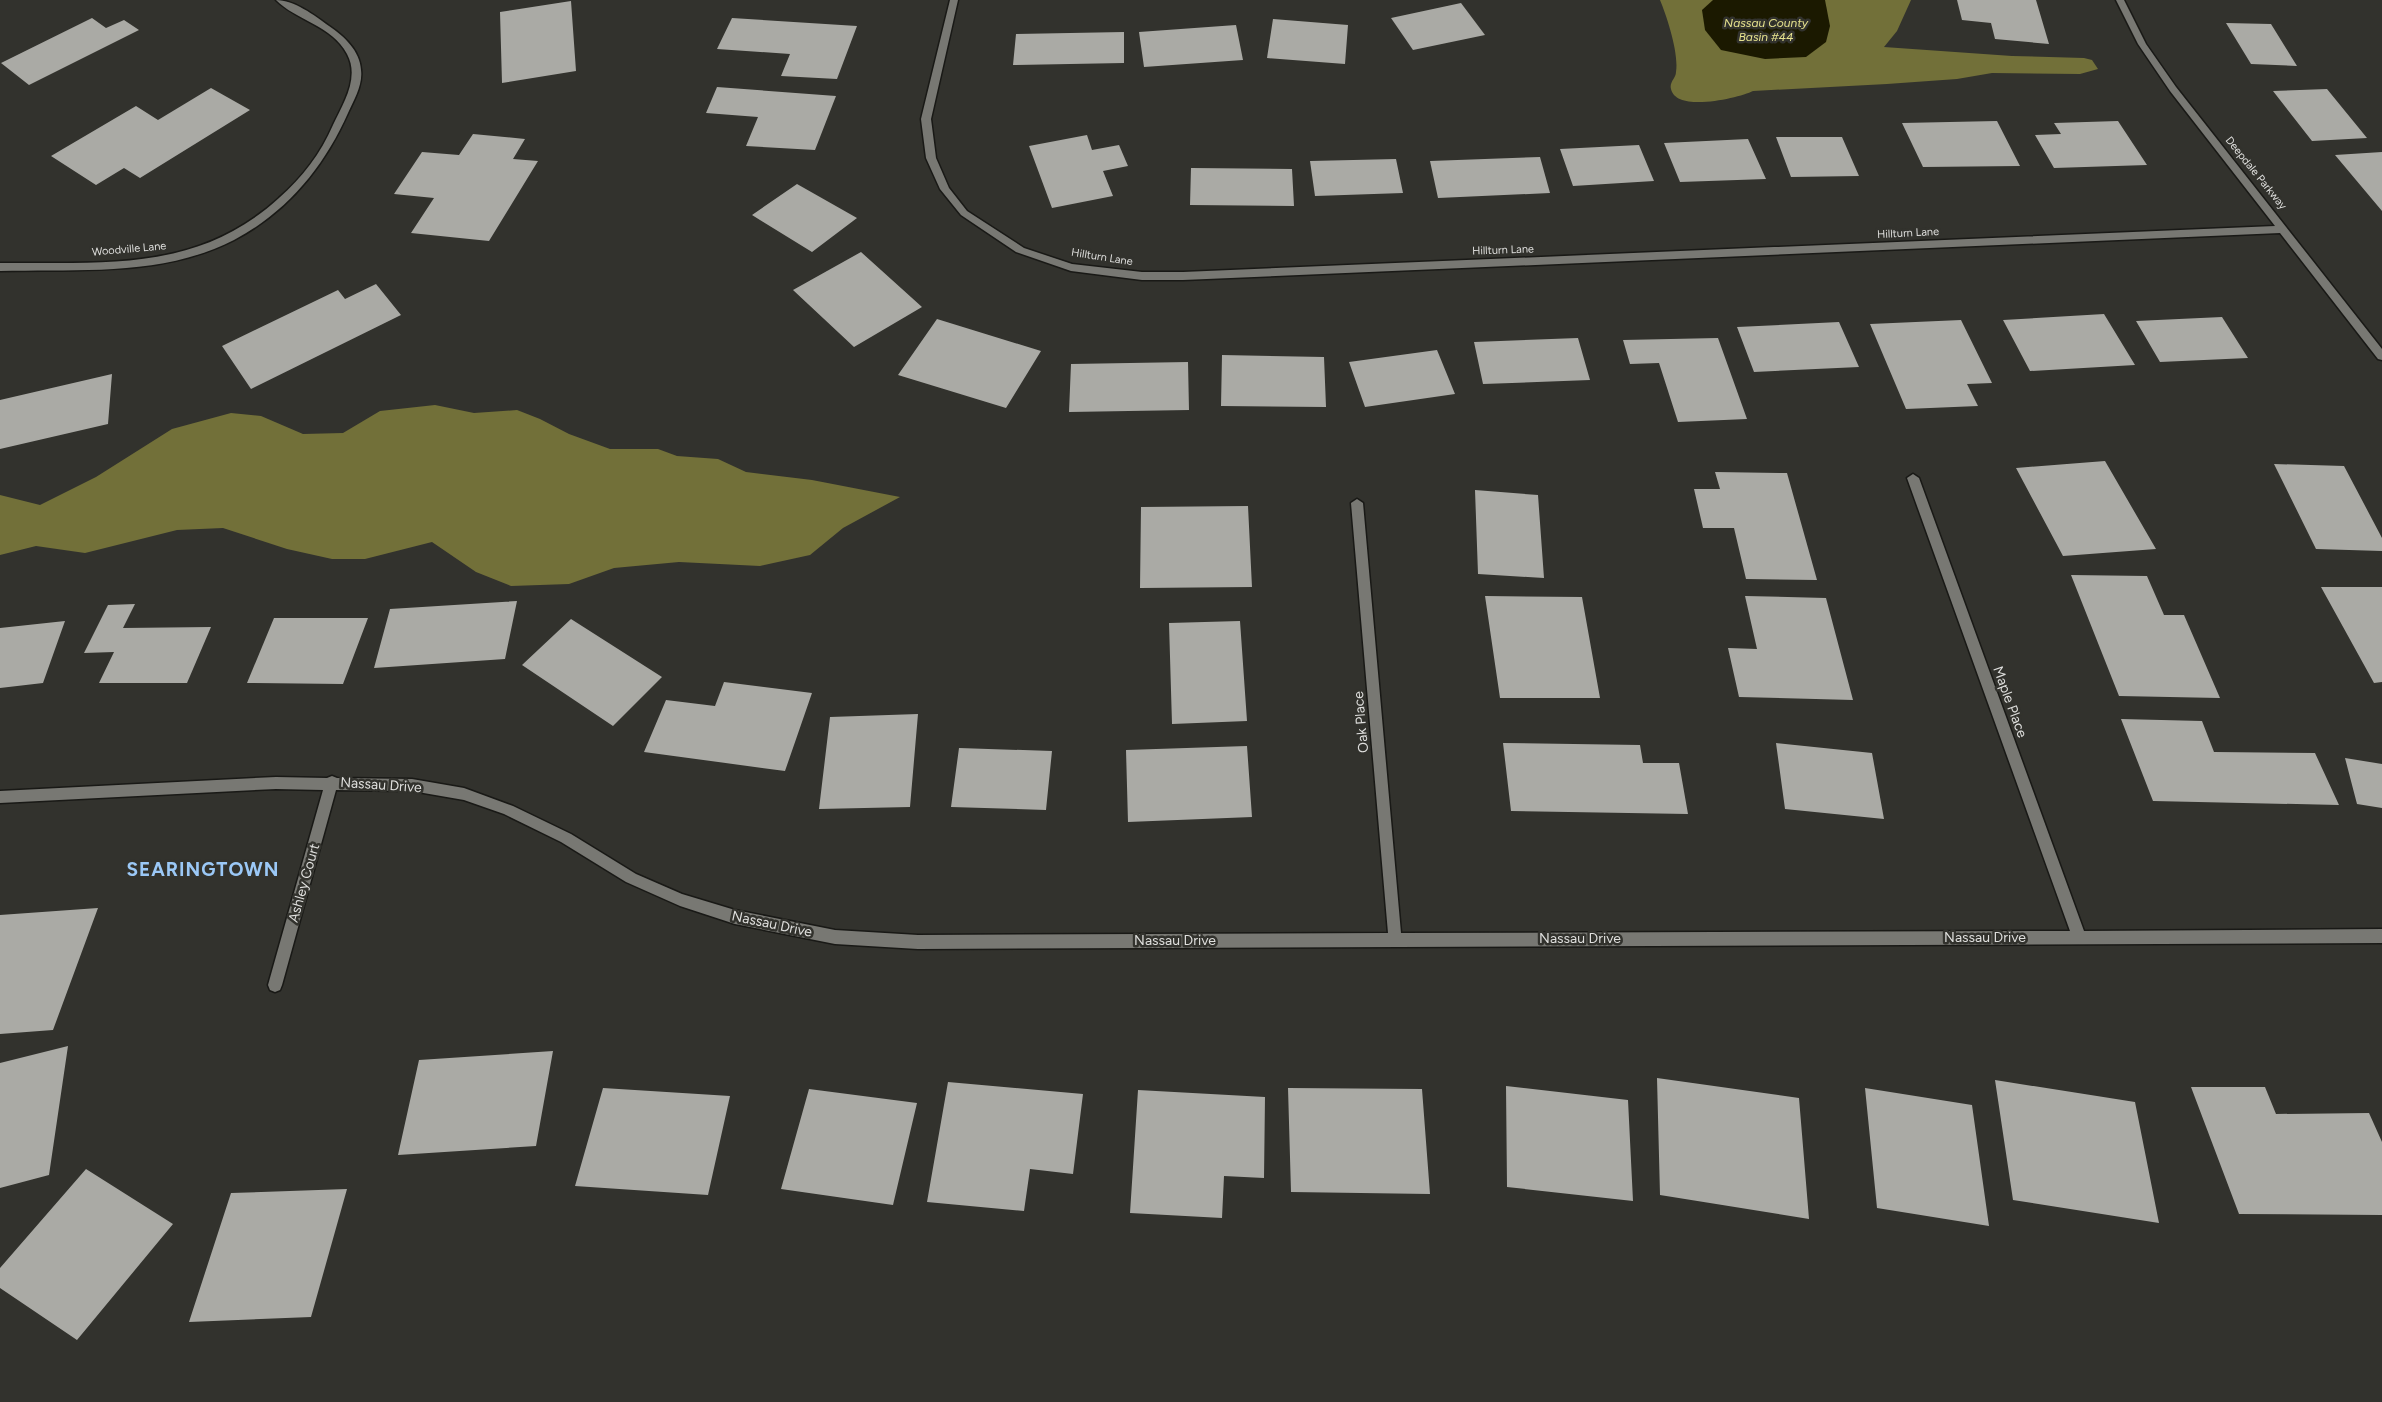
<svg xmlns="http://www.w3.org/2000/svg" width="2382" height="1402" font-family="Figtree,sans-serif">
<style>
.forest{fill:#727039}
.water{fill:#1b1900}
.building{fill:#aaaaa5}
.lines{fill:none;stroke-linecap:round;stroke-linejoin:round}
.minor-casing{stroke:#191916;stroke-width:3}
.minor{fill:#787873;fill-rule:evenodd}
.labels{text-anchor:middle;dominant-baseline:central;stroke-width:5;stroke-linejoin:round;paint-order:stroke}
.far-street-label{font-size:11px;fill:#dfdfdd;stroke:#32322d}
.far-water-label{font-size:12px;font-style:italic;fill:#e6e28e;stroke:#32322d}
.street-label{font-size:14px;fill:#dfdfdd;stroke:#32322d}
.district-label{font-size:19px;font-weight:bold;letter-spacing:1px;fill:#9bc8f6;stroke:#32322d}
</style>
<rect width="100%" height="100%" fill="#32322d"/>
<path class="forest" d="M1660,0H1911L1897,31L1884,47L2012,56L2084,58L2092,60L2098,69L2080,74L1992,73L1957,79L1887,84L1753,91C1739,98 1676,113 1671,89C1669,82 1676,78 1676,72C1679,53 1667,17 1660,0Z
M435,405L474,413L517,410L540,419L569,434L610,449H658L677,456L718,459L746,472L812,480L900,497L843,528L810,555L760,566L679,562L614,568L569,584L511,586L476,572L432,542L365,559H332L287,549L223,528L177,530L85,553L36,546L0,555V495L40,505L96,477L172,429L231,413L261,416L303,434L343,433L380,411Z"/>
<path class="water" d="M1713,0H1825L1830,26L1826,42L1806,57L1765,59L1721,50L1705,30L1702,10Z"/>
<path class="building" d="M1957,0H2036L2049,44L1995,39L1991,23L1962,20Z
M571,1L576,71L502,83L500,12Z
M1461,3L1485,35L1413,50L1391,18Z
M92,18L106,28L124,20L139,30L29,85L1,63Z
M732,18L857,26L837,79L781,76L790,54L717,49Z
M1273,19L1348,25L1345,64L1267,58Z
M2226,23L2271,24L2297,66L2251,64Z
M1236,25L1243,60L1144,67L1139,32Z
M1124,32V63L1013,65L1016,34Z
M717,87L836,96L815,150L746,146L758,117L706,113Z
M211,88L250,110L140,178L124,168L96,185L51,156L136,106L158,120Z
M2327,89L2367,138L2312,141L2273,91Z
M1997,121L2020,166L1923,167L1902,123Z
M2118,121L2147,165L2054,168L2035,135L2061,134L2054,123Z
M473,134L525,139L513,159L538,161L489,241L411,233L434,198L394,194L422,152L459,155Z
M1087,135L1092,150L1119,145L1128,166L1103,171L1113,196L1052,208L1029,146Z
M1776,137H1842L1859,176L1791,177Z
M1748,139L1766,179L1680,182L1664,143Z
M1639,145L1654,181L1573,186L1560,149Z
M2382,152V211L2335,155Z
M1540,157L1550,193L1438,198L1430,161Z
M1396,159L1403,193L1315,196L1310,161Z
M1191,168L1292,169L1294,206L1190,205Z
M797,184L857,218L812,252L752,215Z
M861,252L922,307L854,347L793,290Z
M376,284L401,315L251,389L222,346L338,290L345,299Z
M2104,314L2135,365L2030,371L2003,320Z
M2222,317L2248,358L2160,362L2136,321Z
M937,319L1041,351L1006,408L898,375Z
M1961,320L1992,383L1967,384L1978,406L1906,409L1870,324Z
M1839,322L1859,367L1754,372L1737,327Z
M1578,338L1590,380L1483,384L1474,342Z
M1718,338L1747,419L1678,422L1659,363L1630,364L1623,340Z
M1437,350L1455,394L1365,407L1349,362Z
M1222,355L1324,357L1326,407L1221,406Z
M1188,362L1189,410L1069,412L1071,364Z
M112,374L108,424L0,449V400Z
M2105,461L2156,549L2063,556L2016,468Z
M2274,464L2344,466L2382,538V551L2316,549Z
M1715,472L1787,473L1817,580L1746,579L1734,528H1703L1694,489H1720Z
M1475,490L1538,495L1544,578L1478,574Z
M1248,506L1252,587L1140,588L1141,507Z
M2071,575L2147,576L2164,615H2184L2220,698L2119,696Z
M2321,587H2382V682L2374,683Z
M1485,596L1582,597L1600,698H1500Z
M1745,596L1826,598L1853,700L1739,697L1728,648L1757,649Z
M517,601L505,659L374,668L390,609Z
M135,604L123,628L211,627L187,683H99L114,652L84,653L108,605Z
M274,618H368L343,684L247,683Z
M571,619L662,677L613,726L522,665Z
M65,621L43,683L0,688V628Z
M1240,621L1247,721L1172,724L1169,623Z
M724,682L812,693L785,771L644,752L666,700L715,706Z
M918,714L910,807L819,809L830,717Z
M2121,719L2202,721L2214,752L2315,753L2339,805L2153,801Z
M1503,743L1640,745L1643,763H1679L1688,814L1511,811Z
M1776,743L1872,753L1884,819L1785,809Z
M1247,746L1252,817L1128,822L1126,750Z
M959,748L1052,751L1046,810L951,807Z
M2345,758L2382,764V808L2357,804Z
M98,908L53,1030L0,1034V915Z
M68,1046L49,1175L0,1188V1063Z
M553,1051L536,1146L398,1155L419,1060Z
M1657,1078L1799,1098L1809,1219L1660,1195Z
M1995,1080L2135,1102L2159,1223L2013,1200Z
M948,1082L1083,1094L1073,1174L1030,1169L1024,1211L927,1202Z
M1506,1086L1628,1100L1633,1201L1507,1187Z
M2191,1087H2265L2276,1114L2369,1113L2382,1142V1215L2239,1214Z
M603,1088L730,1096L708,1195L575,1186Z
M1288,1088L1422,1089L1430,1194L1291,1192Z
M1865,1088L1972,1105L1989,1226L1877,1208Z
M809,1089L917,1103L893,1205L781,1189Z
M1138,1090L1265,1097L1264,1178L1224,1176L1222,1218L1130,1213Z
M86,1169L173,1224L77,1340L0,1288V1268Z
M347,1189L311,1317L189,1322L231,1193Z"/>
<g class="lines">
<g class="minor-casing">
<path id="minor" d="M276,0C294,0 314,15 329,26C344,36 360,51 361,70C363,85 354,100 348,113C324,167 287,212 234,240C162,277 78,269 0,271V263C103,262 197,273 279,198C302,178 321,153 333,125C343,104 360,78 347,54C332,25 295,20 276,0Z
M950,0H958L931,119L936,158L949,188L967,211L1024,248L1072,264L1142,272H1183L2275,226L2170,91L2138,44L2116,0H2124L2146,44L2176,87L2382,349V360L2378,359L2280,233L1183,280H1142L1071,271L1016,252L961,215L940,189L926,158L921,119Z
M1913,474L1919,478L2084,931L2382,929V943L918,949L835,944L735,924L680,906L626,882L561,842L504,814L464,800L412,791L336,790L282,985L280,990L275,992L270,990L268,985L323,790L276,789L0,803V791L276,777L327,778L332,776L337,778L412,779L464,788L513,806L571,834L636,874L682,894L735,910L835,930L918,935L1388,933L1351,503L1357,499L1363,503L1401,933L2070,931L1907,478Z"/>
</g>
<use href="#minor" class="minor"/>
</g>
<g class="labels">
<g class="far-street-label">
<text transform="translate(2256 173) rotate(51)">Deepdale Parkway</text>
<text transform="translate(1908 233) rotate(-3)">Hillturn Lane</text>
<text transform="translate(129 249) rotate(-5)">Woodville Lane</text>
<text transform="translate(1503 250) rotate(-2)">Hillturn Lane</text>
<text transform="translate(1102 257) rotate(9)">Hillturn Lane</text>
</g>
<g class="far-water-label">
<text x="1766" y="23">Nassau County<tspan x="1766" dy="14">Basin #44</tspan></text>
</g>
<g class="street-label">
<text transform="translate(2010 702) rotate(70)">Maple Place</text>
<text transform="translate(1361 722) rotate(-95)">Oak Place</text>
<text transform="translate(381 785) rotate(4)">Nassau Drive</text>
<text transform="translate(304 883) rotate(-74)">Ashley Court</text>
<text transform="translate(772 924) rotate(12)">Nassau Drive</text>
<text x="1985" y="937">Nassau Drive</text>
<text x="1580" y="938">Nassau Drive</text>
<text x="1175" y="940">Nassau Drive</text>
</g>
<g class="district-label">
<text x="203" y="869">SEARINGTOWN</text>
</g>
</g>
</svg>
